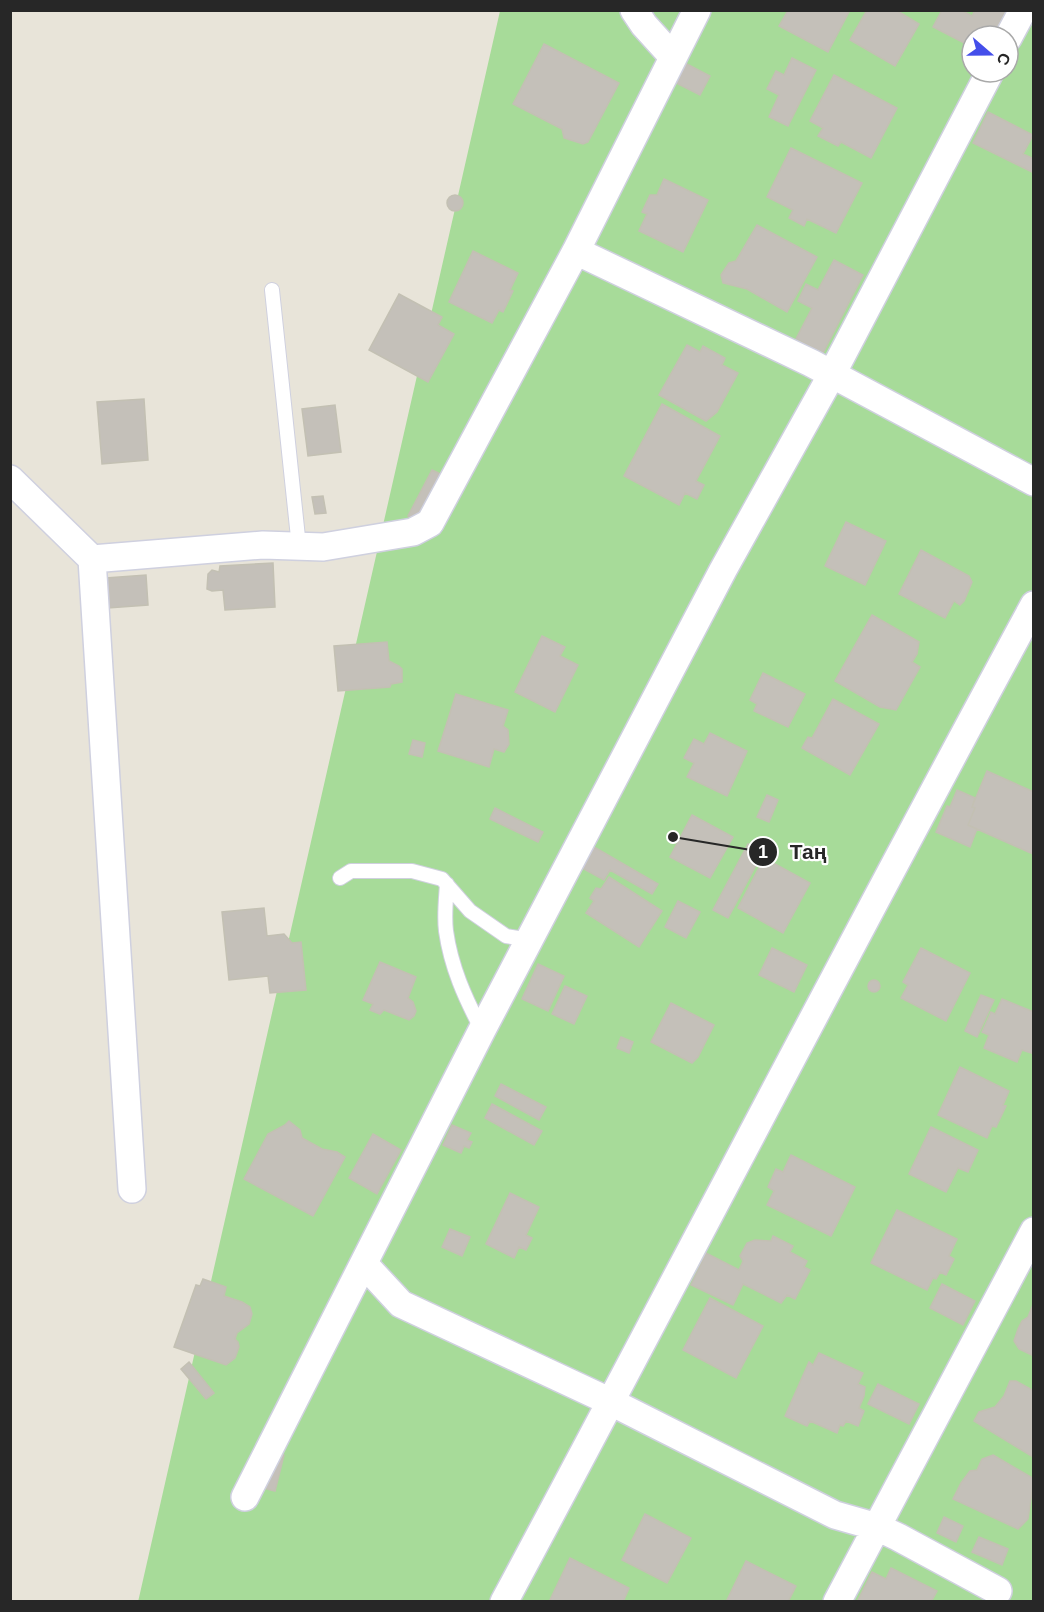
<svg xmlns="http://www.w3.org/2000/svg" width="1044" height="1612" font-family="Arial,sans-serif">
<style>
.green{fill:#a7db99;fill-rule:evenodd}
.building{fill:#c4c0b9;stroke:#c3c0b3;stroke-width:1.5}
.lines{fill:none;stroke-linecap:round;stroke-linejoin:round}
.lane-casing{stroke:#cfd0df;stroke-width:16}
.street-casing{stroke:#cfd0df;stroke-width:30}
.lane{stroke:#fff;stroke-width:14}
.street{stroke:#fff;stroke-width:27}
.leader{fill:none;stroke:#272727;stroke-width:2}
.callout-dot{fill:#272727;stroke:#fff;stroke-width:2}
.mark-label{font-size:18px;text-anchor:middle;font-weight:bold;fill:#fff}
.callout-label{font-size:21px;text-anchor:middle;font-weight:bold;fill:#272727;stroke:#fff;stroke-width:4.5;stroke-linejoin:round;paint-order:stroke}
</style>
<rect width="100%" height="100%" fill="#e8e4d9"/>
<path class="green" d="M500,11H1033V1601L138,1602ZM972,36H1008V72H972Z"/>
<path class="building" d="M785,10H850L828,52L779,26L787,12Z
M867,10H896L919,24L895,66L850,40Z
M942,10H961L972,16L975,10H1006L993,36H972V47L933,27Z
M544,44L619,83L588,142L583,144L564,138L562,129L513,104Z
M792,58L816,70L788,126L769,117L779,95L767,89L776,71L784,75Z
M681,61L710,76L700,95L672,81Z
M834,75L897,108L871,158L841,142L838,146L818,136L823,128L810,121Z
M988,112L1033,135L1023,154L1034,159V173L973,143Z
M791,148L862,183L836,233L807,219L804,226L789,218L793,210L767,197Z
M664,179L708,200L683,252L639,231L647,214L642,212L650,195H657Z
M447 203a8 8 0 1 1 16 0a8 8 0 1 1-16 0Z
M757,225L817,257L787,312L747,289L723,283L721,275L729,263L736,261Z
M473,251L518,273L510,290L513,291L503,312L499,310L492,323L449,302Z
M834,260L863,275L823,353L796,339L812,308L798,301L806,284L818,290Z
M399,294L442,317L438,325L454,334L428,382L369,350Z
M687,345L700,352L703,346L725,358L722,365L738,373L717,412L706,421L659,395Z
M144,399L148,460L102,464L97,402Z
M662,404L720,436L696,481L704,485L697,499L685,493L679,505L624,476Z
M335,405L341,452L308,456L302,409Z
M432,470L443,475L419,522L408,516Z
M323,496L326,513L315,514L312,497Z
M846,522L886,541L865,585L825,566Z
M921,550L969,576L972,582L964,601L960,605L954,601L945,618L899,594Z
M273,563L275,607L225,610L223,590L212,591L207,589L208,574L212,570L219,572L220,566Z
M146,575L148,605L108,608L106,578Z
M872,615L919,642L917,654L912,662L920,667L896,710L880,707L835,681Z
M542,636L565,647L560,656L578,665L555,712L515,692Z
M387,642L389,661L399,666L402,669V682L391,684L390,687L338,691L334,646Z
M763,673L805,694L788,727L754,711L757,704L750,700Z
M456,694L508,710L503,726L508,730L509,744L504,752L494,749L489,767L438,751Z
M833,699L879,724L850,775L802,748L808,737L812,738Z
M710,733L747,751L727,796L687,777L694,763L684,758L694,739L704,744Z
M413,740L425,743L422,757L409,754Z
M987,771L1034,792L1033,854L968,825L975,808L972,807Z
M957,790L975,798L972,807L975,808L968,825L977,829L970,847L936,832L947,806L950,807Z
M767,795L778,800L769,822L757,817Z
M495,808L543,832L538,842L490,819Z
M692,815L733,837L710,878L670,857Z
M748,844L763,852L728,918L713,910Z
M594,847L658,884L652,894L610,870L604,880L582,868Z
M764,858L810,883L783,933L738,908Z
M609,877L662,911L639,947L586,913L594,901L590,898L596,888L601,889Z
M678,901L700,912L686,938L665,927Z
M264,908L267,936L284,934L292,943L301,942L306,990L270,993L268,976L229,980L222,912Z
M772,948L807,965L794,992L759,975Z
M921,948L970,973L946,1021L901,998L908,985L903,982Z
M380,962L416,977L408,998L413,1002L416,1011L414,1016L409,1020L384,1010L380,1014L370,1010L373,1004L363,1000Z
M538,964L564,976L548,1011L522,999Z
M868 986a6 6 0 1 1 12 0a6 6 0 1 1-12 0Z
M565,986L587,996L574,1024L552,1014Z
M981,995L994,1000L977,1037L965,1031Z
M1002,999L1034,1012V1054L1022,1050L1017,1062L984,1048L989,1035L982,1032L991,1012L995,1014Z
M671,1003L714,1025L698,1057L692,1063L651,1042Z
M621,1037L633,1042L629,1053L617,1048Z
M960,1067L1009,1091L1003,1105L1006,1106L996,1127L992,1126L987,1138L938,1115Z
M501,1084L546,1107L539,1120L495,1096Z
M492,1104L542,1131L534,1145L485,1118Z
M289,1121L300,1130L302,1138L322,1149L337,1152L345,1157L313,1216L244,1179L268,1134L285,1125Z
M452,1125L471,1133L467,1140L472,1142L469,1148L464,1146L461,1153L443,1145Z
M931,1127L978,1150L968,1172L958,1168L946,1192L909,1174Z
M373,1134L401,1150L377,1194L349,1178Z
M791,1155L855,1187L831,1236L767,1205L774,1191L768,1187L776,1169L783,1172Z
M510,1193L539,1207L526,1235L532,1238L526,1250L519,1247L514,1258L486,1244Z
M897,1210L957,1239L949,1256L954,1259L946,1275L940,1272L936,1279L933,1278L927,1290L871,1263Z
M450,1229L470,1237L462,1256L442,1247Z
M773,1236L793,1246L790,1252L807,1261L804,1267L810,1270L795,1299L787,1295L781,1303L743,1284L733,1305L691,1285L706,1253L739,1270L743,1261L740,1256L747,1243L755,1240L771,1241Z
M203,1279L226,1287L224,1296L242,1302L250,1307L252,1314L249,1324L237,1333L235,1339L238,1342L239,1347L235,1358L226,1365L174,1347L196,1285L200,1286Z
M942,1284L975,1301L963,1325L930,1308Z
M710,1298L763,1326L736,1378L683,1350Z
M1034,1302V1356L1019,1349L1014,1341L1018,1329L1022,1321L1028,1317Z
M819,1353L863,1373L858,1384L865,1387L864,1396L859,1408L864,1411L858,1426L846,1421L843,1426L840,1425L837,1433L810,1421L807,1426L785,1416L809,1362L813,1365Z
M189,1362L214,1393L206,1399L181,1369Z
M1010,1381H1016L1034,1391L1033,1457L974,1421L979,1412L995,1407L1004,1396Z
M878,1384L919,1404L909,1424L868,1404Z
M273,1452L284,1455L275,1491L263,1488Z
M993,1455L1034,1479L1028,1519L1018,1529L953,1499L961,1483L970,1471L977,1470L982,1459Z
M645,1514L691,1538L667,1583L622,1560Z
M944,1517L963,1526L956,1542L937,1533Z
M979,1537L1008,1549L1002,1565L972,1552Z
M570,1558L629,1588L623,1602H549Z
M746,1561L796,1586L788,1602H726Z
M891,1568L937,1591L931,1602H857L872,1572L886,1579Z"/>
<g class="lines">
<g class="lane-casing">
<path id="lane" d="M272,290L299,547
M340,878L351,871H412L442,879L470,911L506,936L530,940
M447,884C446,899 444,916 446,931C451,967 465,998 482,1030"/>
</g>
<g class="street-casing">
<path id="street" d="M634,10L644,25L673,57
M1008,38L1023,10
M576,251L811,363L1034,482
M10,479L92,559L263,545L323,547L413,532L430,523L576,251L697,10
M92,559L132,1189
M364,1264L401,1304L611,1402L835,1515L877,1527L898,1537L998,1591
M245,1497L482,1030L723,570L831,376L990,72
M504,1602C682,1270 854,936 1034,605
M837,1602L1034,1231"/>
</g>
<use href="#lane" class="lane"/>
<use href="#street" class="street"/>
</g>
<path class="leader" d="M673 837L763 852"/>
<g class="callout-dot">
<circle cx="673" cy="837" r="6"/>
<circle cx="763" cy="852" r="15"/>
</g>
<g class="mark-label">
<text x="763" y="858">1</text>
</g>
<g class="callout-label">
<text x="808" y="859">Таң</text>
</g>
<rect width="1044" height="1612" fill="none" stroke="#272727" stroke-width="24"/>
<g transform="translate(990 54) rotate(110)"><circle r="28" fill="#ffffff" stroke="#a9a9a9" stroke-width="1.5"/>
<path d="M0-4.5L10 22L0 15L-10 22Z" fill="#444eea"/>
<text y="-9" font-size="16" font-weight="bold" text-anchor="middle" fill="#272727">С</text>
</g>
</svg>
